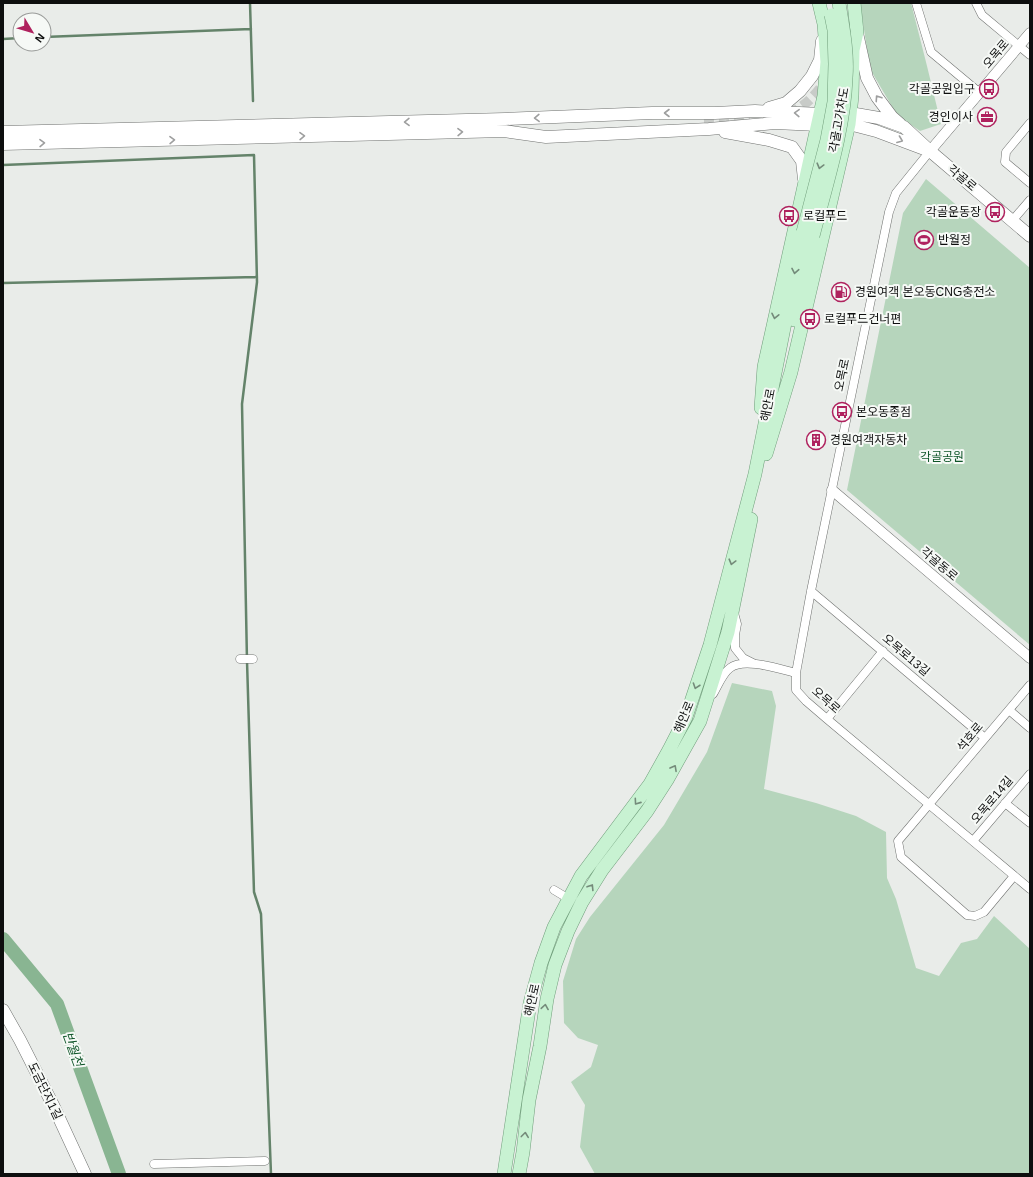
<svg xmlns="http://www.w3.org/2000/svg" width="1033" height="1177" font-family="Arial,'Noto Sans KR',sans-serif">
<style>
.green{fill:#b6d5bc}
.lines{fill:none;stroke-linecap:round;stroke-linejoin:round}
.stream{stroke:#64836a;stroke-width:2.5}
.river{stroke:#89b592;stroke-width:14}
.tertiary-tunnel{stroke:#c8cbc8;stroke-width:10;stroke-dasharray:10 5;stroke-linecap:butt}
.minor-casing{stroke:#6f716f;stroke-width:9}
.tertiary-casing{stroke:#6f716f;stroke-width:11}
.secondary-casing{stroke:#6f716f;stroke-width:13}
.primary-casing{stroke:#6f9d7a;stroke-width:14}
.minor{stroke:#fff;stroke-width:8}
.tertiary{stroke:#fff;stroke-width:10}
.secondary{stroke:#fff;stroke-width:12}
.primary{stroke:#c8f2d2;stroke-width:13}
.primary-bridge-casing{stroke:#6f9d7a;stroke-width:14;stroke-linecap:butt}
.primary-bridge{stroke:#c8f2d2;stroke-width:13}
.oneway{stroke:#9e9f9f}
.oneway2{stroke:#748b7a}
.labels{text-anchor:middle;dominant-baseline:central;stroke-width:4;stroke-linejoin:round;paint-order:stroke}
.street-label{font-size:12px;fill:#0d0e0e;stroke:#f6f9f6}
.poi-label{font-size:12px;fill:#0d0e0e;stroke:#f6f9f6;text-anchor:start}
.park-label{font-size:12px;fill:#0f5529;stroke:#f6f9f6}
.water-label{font-size:13px;font-style:italic;fill:#10562a;stroke:#f6f9f6}
</style>
<rect width="100%" height="100%" fill="#e9ece9"/>
<path class="green" d="M860,3H911L927,66L941,124L920,131L897,115L870,69Z
M926,179L1030,268V645L847,490L903,213Z
M732,683L772,691L776,706L764,789L816,803L856,816L886,832L887,878L896,899L916,968L939,976L961,943L977,939L994,916L1030,949V1174H595L580,1147L585,1105L571,1082L591,1067L598,1045L578,1038L564,1023L563,981L576,939L590,917L664,825L707,752Z"/>
<g class="lines">
<path class="stream" d="M250,3L253,101
M44,37L251,29
M3,39L20,38
M3,165L254,155L257,282L242,404L247,661L254,892L261,914L271,1174
M3,283L257,277"/>
<path class="river" d="M3,939L57,1004L119,1174"/>
<path class="tertiary-tunnel" d="M789,113C803,109 817,93 825,82
M704,122L750,120"/>
<g class="minor-casing">
<path id="minor" d="M916,3L931,52L980,93
M976,3L982,15L1030,55
M1030,123L1006,152L1005,162L1030,183
M930,151L896,193L889,212L811,591L796,673V690L806,701L827,719L1030,889
M1012,221L1030,200
M811,591L985,738
M734,613L737,624L735,635V648L743,658L753,663
M240,659H253
M713,694C718,686 722,674 730,668C744,657 779,669 796,673
M1009,710L1030,728
M827,719L883,651
M1005,803L1030,823
M973,841L1030,774
M1014,876L984,912L975,916L967,915L901,857L898,841L1030,685
M554,890L569,899
M154,1164L265,1161"/>
</g>
<g class="tertiary-casing">
<path id="tertiary" d="M930,151L1030,33
M832,490L1030,658"/>
</g>
<g class="secondary-casing">
<path id="secondary" d="M857,33L867,78L877,97L892,117L900,124
M769,108L786,103L800,91L812,76L820,60L822,41
M3,132L505,119L652,113H715L755,111L821,114L850,113L879,118L904,127L930,151L1030,236
M725,132L769,140L792,147L802,161L804,179
M3,144L504,131L546,137L709,129L775,123L818,125L849,124L876,131L924,149
M3,1010L20,1040L54,1107L85,1174"/>
</g>
<g class="primary-casing">
<path id="primary" d="M794,320L813,236
M761,408L764,367L824,96L827,62L824,24L819,3
M766,454L791,372L849,124L852,96L853,50L857,32L854,3
M504,1174L530,1003L541,963L554,927L581,876L650,784L669,750L686,717L710,645L755,474L803,232
M519,1174L523,1152L529,1100L540,1046L547,999L555,965L568,931L582,902L602,870L647,811L667,780L700,721L728,632L751,519"/>
</g>
<use href="#minor" class="minor"/>
<use href="#tertiary" class="tertiary"/>
<use href="#secondary" class="secondary"/>
<use href="#primary" class="primary"/>
<g class="primary-bridge-casing">
<path id="primary-bridge" d="M803,232L827,140L834,102L835,64L834,30L831,15
M813,236C826,185 844,131 846,78C848,53 843,28 839,3"/>
</g>
<use href="#primary-bridge" class="primary-bridge"/>
</g>
<defs><path id="oneway-chevron" d="M-2-3.5L2.5 0L-2 3.5" fill="none" stroke-width="1.6" stroke-linecap="round" stroke-linejoin="round"/></defs>
<g class="oneway">
<use href="#oneway-chevron" transform="translate(878 98) rotate(-124)"/>
<use href="#oneway-chevron" transform="translate(667 113) rotate(180)"/>
<use href="#oneway-chevron" transform="translate(797 113) rotate(-178)"/>
<use href="#oneway-chevron" transform="translate(537 118) rotate(178)"/>
<use href="#oneway-chevron" transform="translate(407 122) rotate(179)"/>
<use href="#oneway-chevron" transform="translate(460 132) rotate(-1)"/>
<use href="#oneway-chevron" transform="translate(302 136) rotate(-1)"/>
<use href="#oneway-chevron" transform="translate(172 140) rotate(-1)"/>
<use href="#oneway-chevron" transform="translate(900 140) rotate(21)"/>
<use href="#oneway-chevron" transform="translate(42 143) rotate(-1)"/>
</g>
<g class="oneway2">
<use href="#oneway-chevron" transform="translate(820 166) rotate(105)"/>
<use href="#oneway-chevron" transform="translate(795 271) rotate(101)"/>
<use href="#oneway-chevron" transform="translate(775 316) rotate(102)"/>
<use href="#oneway-chevron" transform="translate(732 562) rotate(105)"/>
<use href="#oneway-chevron" transform="translate(696 686) rotate(109)"/>
<use href="#oneway-chevron" transform="translate(674 768) rotate(-61)"/>
<use href="#oneway-chevron" transform="translate(637 802) rotate(125)"/>
<use href="#oneway-chevron" transform="translate(591 887) rotate(-58)"/>
<use href="#oneway-chevron" transform="translate(545 1007) rotate(-81)"/>
<use href="#oneway-chevron" transform="translate(525 1135) rotate(-83)"/>
</g>
<defs>
<g id="bus-ring" transform="scale(1)"><circle r="9.5" fill="#f6f9f6" stroke="#af225e" stroke-width="1.5"/><path d="M-5-6H5V4H4V6H2V4H-2V6H-4V4H-5ZM-3.5-4V0h7V-4ZM-3.5 1.2v1.5H-2V1.2ZM2 1.2v1.5H3.5V1.2Z" fill="#af225e"/></g>
<g id="office-ring" transform="scale(1)"><circle r="9.5" fill="#f6f9f6" stroke="#af225e" stroke-width="1.5"/><path d="M-6-3h4V-5.5h4V-3h4V5H-6ZM-1-4.5V-3h2v-1.5ZM-6 0V1H6V0Z" fill="#af225e"/></g>
<g id="stadium-ring" transform="scale(1)"><circle r="9.5" fill="#f6f9f6" stroke="#af225e" stroke-width="1.5"/><path d="M0-5a6.5 5 0 1 0 0 10a6.5 5 0 1 0 0-10ZM-3.5-1.8h7v3.6h-7Z" fill="#af225e"/></g>
<g id="fuel-ring" transform="scale(1)"><circle r="9.5" fill="#f6f9f6" stroke="#af225e" stroke-width="1.5"/><path d="M-5.5-6h7V0h2V4h1.3V-2.5L3-4.5l.8-.8L6-3V5H2.5V1h-1V6h-7ZM-4.2-4.7v3.2H.2V-4.7Z" fill="#af225e"/></g>
<g id="building-ring" transform="scale(1)"><circle r="9.5" fill="#f6f9f6" stroke="#af225e" stroke-width="1.5"/><path d="M-4-6H4V6H1V3H-1V6H-4ZM-2.5-4.3h1.7v1.8h-1.7ZM.8-4.3h1.7v1.8H.8ZM-2.5-1h1.7V.8h-1.7ZM.8-1h1.7V.8H.8Z" fill="#af225e"/></g>
</defs>
<g fill-rule="evenodd">
<use href="#bus-ring" x="989" y="89"/>
<use href="#office-ring" x="987" y="117"/>
<use href="#bus-ring" x="995" y="212"/>
<use href="#bus-ring" x="789" y="216"/>
<use href="#stadium-ring" x="924" y="240"/>
<use href="#fuel-ring" x="841" y="292"/>
<use href="#bus-ring" x="810" y="319"/>
<use href="#bus-ring" x="842" y="412"/>
<use href="#building-ring" x="816" y="440"/>
</g>
<g class="labels">
<g class="street-label">
<text transform="translate(996 54) rotate(-50)">오목로</text>
<text transform="translate(839 120) rotate(-80)">각골고가차도</text>
<text transform="translate(962 178) rotate(40)">각골로</text>
<text transform="translate(842 375) rotate(-78)">오목로</text>
<text transform="translate(768 405) rotate(-79)">해안로</text>
<text transform="translate(939 564) rotate(40)">각골동로</text>
<text transform="translate(906 655) rotate(40)">오목로13길</text>
<text transform="translate(826 700) rotate(41)">오목로</text>
<text transform="translate(684 717) rotate(-67)">해안로</text>
<text transform="translate(970 737) rotate(-50)">석호로</text>
<text transform="translate(992 800) rotate(-50)">오목로14길</text>
<text transform="translate(532 1000) rotate(-77)">해안로</text>
<text transform="translate(45 1091) rotate(64)">도금단지1길</text>
</g>
<g class="poi-label">
<text x="975" y="89" text-anchor="end">각골공원입구</text>
<text x="973" y="117" text-anchor="end">경인이사</text>
<text x="981" y="212" text-anchor="end">각골운동장</text>
<text x="803" y="216">로컬푸드</text>
<text x="938" y="240">반월정</text>
<text x="855" y="292">경원여객 본오동CNG충전소</text>
<text x="824" y="319">로컬푸드건너편</text>
<text x="856" y="412">본오동종점</text>
<text x="830" y="440">경원여객자동차</text>
</g>
<g class="park-label">
<text x="942" y="457">각골공원</text>
</g>
<g class="water-label">
<text transform="translate(73 1049) rotate(70)">반월천</text>
</g>
</g>
<rect width="1033" height="1177" fill="none" stroke="#0d0e0e" stroke-width="8"/>
<g transform="translate(32 32) rotate(128)"><circle r="19" fill="#f6f9f6" stroke="#999b99"/>
<path d="M0-3L7 15L0 10L-7 15Z" fill="#af225e"/>
<text y="-6" font-size="11" font-weight="bold" text-anchor="middle" fill="#0d0e0e">N</text>
</g>
</svg>
